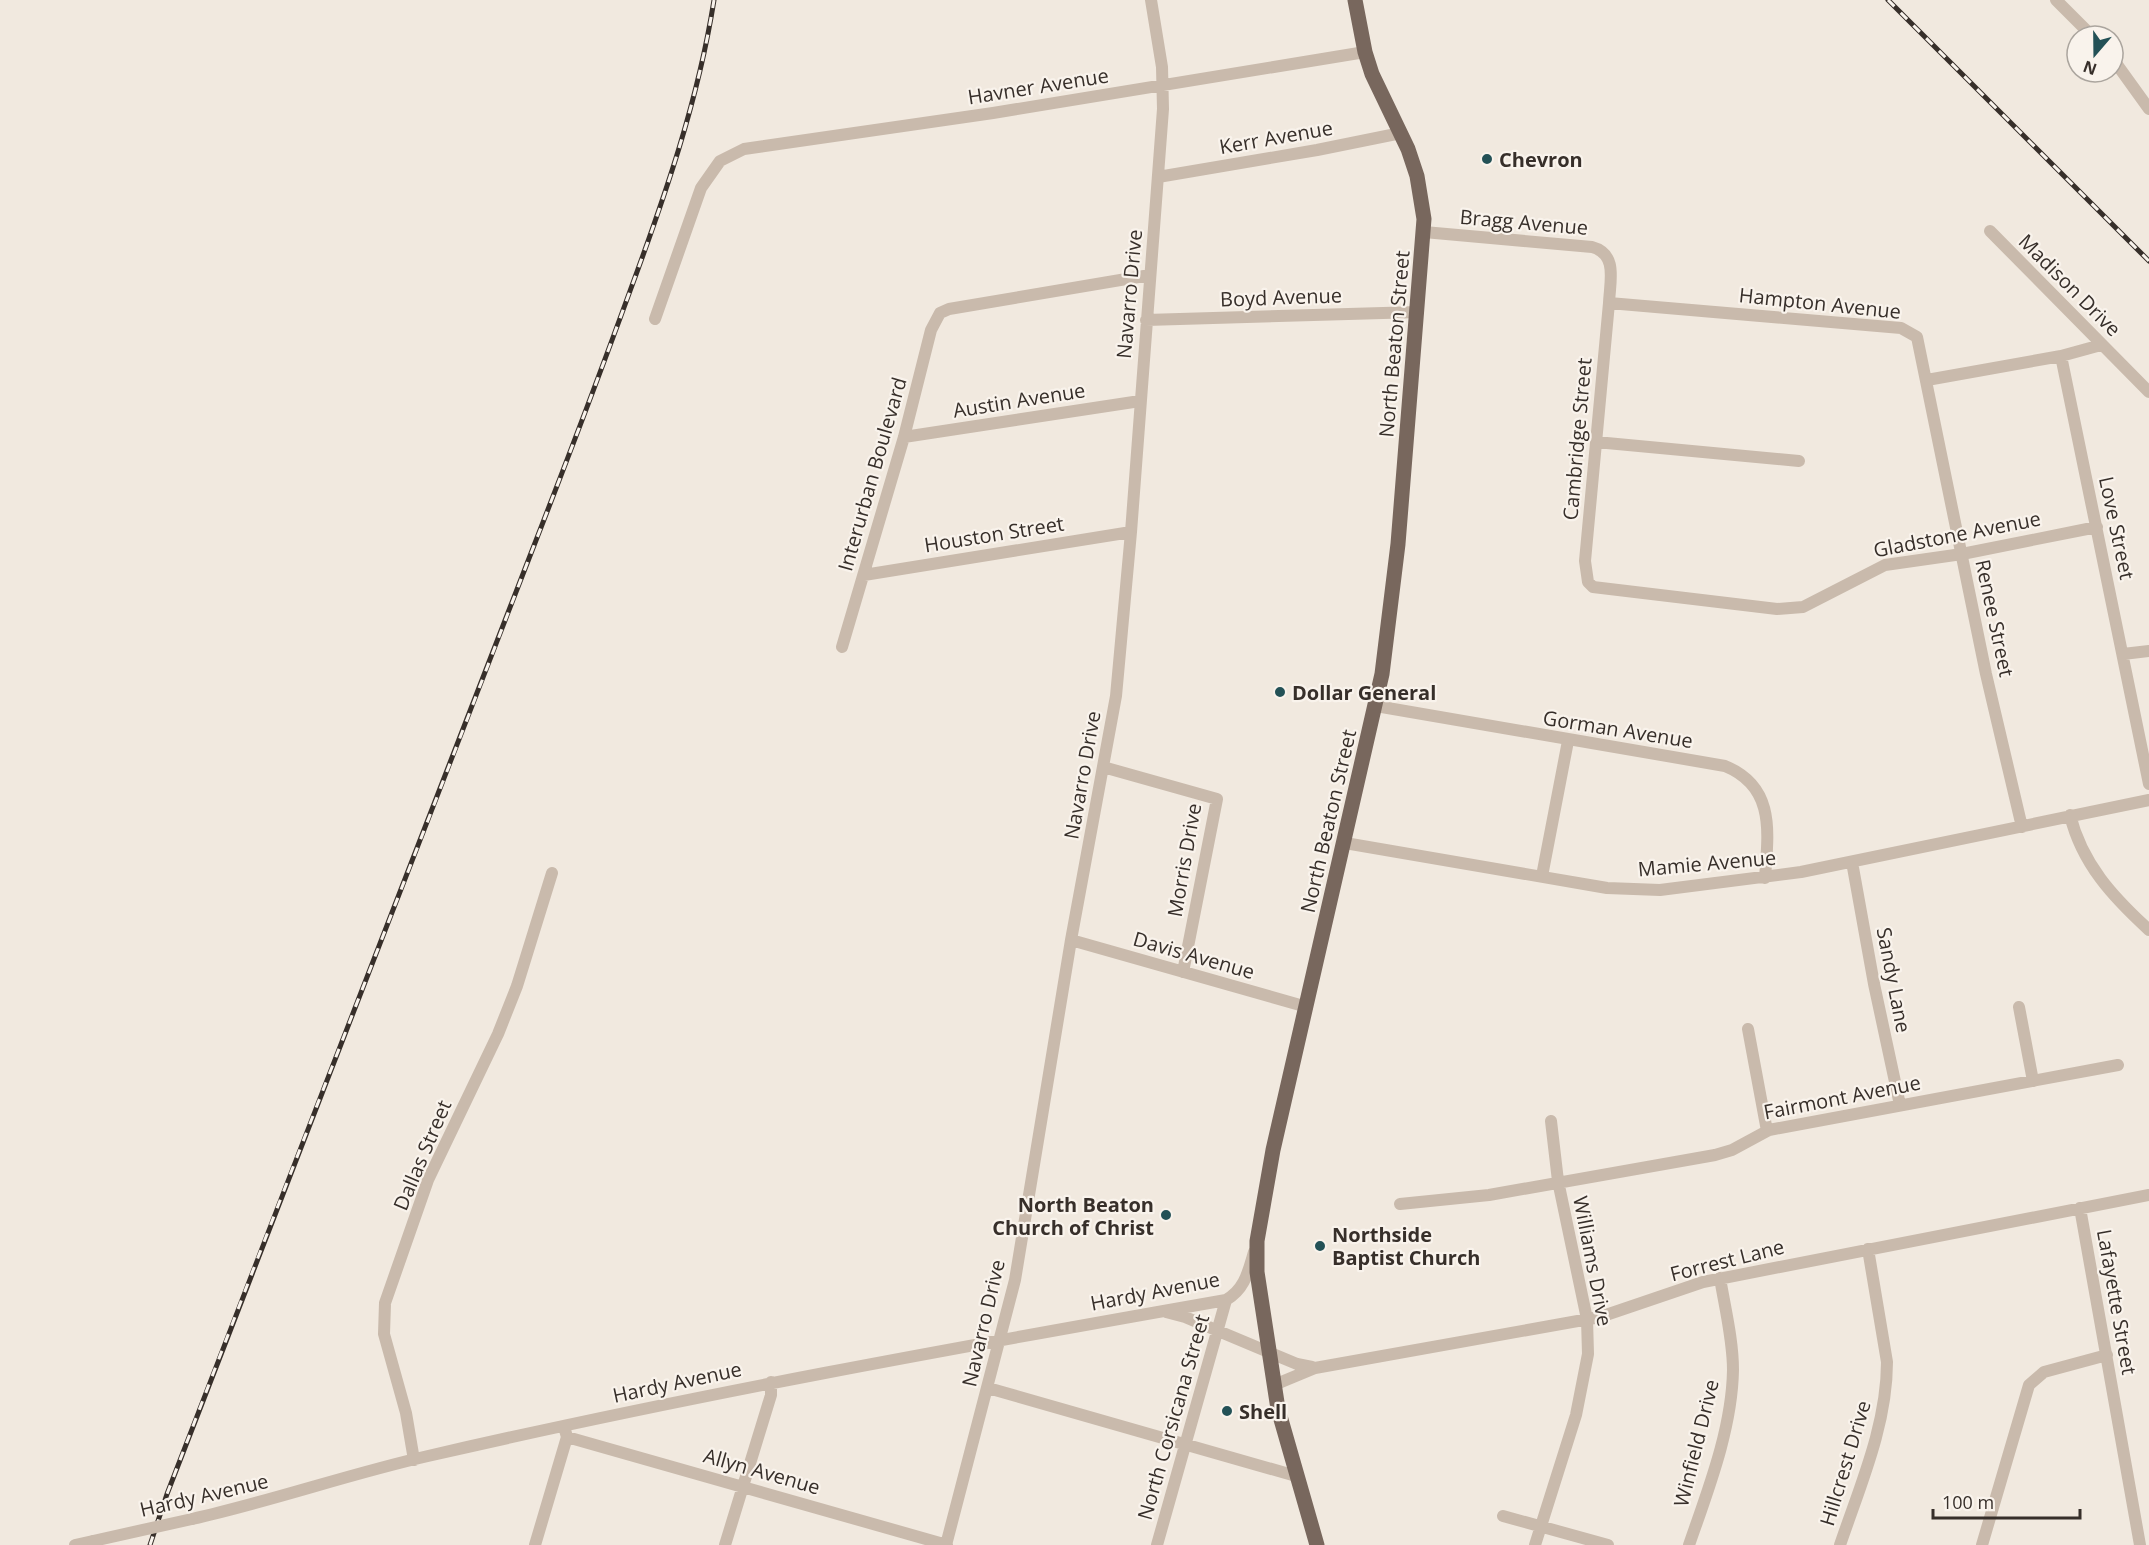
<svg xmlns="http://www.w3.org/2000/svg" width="2149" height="1545" font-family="'Open Sans',sans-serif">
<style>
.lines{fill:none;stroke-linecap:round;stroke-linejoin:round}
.minor{stroke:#c9baac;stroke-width:12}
.major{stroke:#78675d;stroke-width:15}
.rail-casing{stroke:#372f2a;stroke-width:5}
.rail{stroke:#f9f3ec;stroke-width:3;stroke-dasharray:9;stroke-linecap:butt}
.minor-bridge{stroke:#c9baac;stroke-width:12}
.poi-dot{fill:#235156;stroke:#f9f3ec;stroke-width:2}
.labels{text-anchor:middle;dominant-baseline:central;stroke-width:4.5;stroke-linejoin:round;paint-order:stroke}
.street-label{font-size:20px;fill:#372f2a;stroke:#f9f3ec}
.poi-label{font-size:20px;font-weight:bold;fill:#372f2a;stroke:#f9f3ec;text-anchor:start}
</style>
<rect width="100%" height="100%" fill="#f1e9df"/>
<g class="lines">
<path class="minor" d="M2056,0L2092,36
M2113,59L2149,109
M1158,177L1317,150L1401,133
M1990,231L2149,392
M1424,232L1592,247C1618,254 1610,281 1609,303L1585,561L1588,582L1593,587L1777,609L1803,607L1885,565L1962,554L2097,527
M1609,303L1901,328L1917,337L1986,674L2022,827
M655,319L701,188L720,161L744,149L993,113L1365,52
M1146,320L1418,312
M2061,356L2149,784
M1927,380L2061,356L2101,345
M904,437L1140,401
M1596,442L1799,461
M864,575L1131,532
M842,647L904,437L931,330L940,313L949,309L1150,275
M2123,654L2149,651
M1376,706L1725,766C1776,787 1768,833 1765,878
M1103,767L1217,799L1183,972
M2070,815C2082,864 2113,897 2149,930
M1345,843L1607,888L1660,890L1801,872L2149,800
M1852,862L1874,984L1900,1105
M1542,876L1568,741
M1071,940L1307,1007
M2019,1007L2033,1081
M1748,1029L1767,1131
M1400,1204L1489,1195L1715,1155L1732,1150L1769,1130L2118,1065
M2080,1208L2140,1545
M1166,1312L1185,1317L1297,1364L1312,1367
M1274,1385L1315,1368L1600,1317L1703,1282L2149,1195
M988,1388L1296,1476
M567,1437L947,1545
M414,1460L406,1413L384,1334L385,1303L428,1180L498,1034L517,986L552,873
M1503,1516L1608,1545
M192,1519C272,1501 349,1474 428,1456C692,1395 959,1347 1226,1300C1245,1289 1248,1272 1254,1252
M75,1545L93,1541
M535,1545L567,1437L565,1430
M725,1545L771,1395V1382
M946,1545L1015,1280L1071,940L1116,696L1131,532L1163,109L1162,67L1151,0
M1157,1545L1226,1300
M1535,1545L1576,1415L1588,1354L1587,1319L1558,1181L1551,1121
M1689,1545C1708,1490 1732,1429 1733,1370C1733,1340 1725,1308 1720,1278
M1840,1545C1860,1486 1887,1425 1887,1362L1868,1249
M1982,1545L2029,1385L2044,1372L2107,1355"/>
<path class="major" d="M1317,1545L1278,1409L1257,1272V1241L1273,1150L1382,674L1398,544L1424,219L1417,176L1408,149L1372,74L1365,52L1355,0"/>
<g class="rail-casing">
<path id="rail" d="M1888,0L2149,261
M150,1545L167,1494C286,1182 409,872 528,561C563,471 597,382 630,291C665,196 698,101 714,0"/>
</g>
<use href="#rail" class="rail"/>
<path class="minor-bridge" d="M93,1541L192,1519"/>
</g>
<g class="poi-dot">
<circle cx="1487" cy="159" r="6"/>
<circle cx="1280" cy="692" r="6"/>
<circle cx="1166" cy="1215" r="6"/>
<circle cx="1320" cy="1246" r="6"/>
<circle cx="1227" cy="1411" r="6"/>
</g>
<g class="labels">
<g class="street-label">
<text transform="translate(1038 86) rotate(-9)">Havner Avenue</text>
<text transform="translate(1276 137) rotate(-10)">Kerr Avenue</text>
<text transform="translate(1524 222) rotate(5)">Bragg Avenue</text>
<text transform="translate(2070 285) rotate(45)">Madison Drive</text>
<text transform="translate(1129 294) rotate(-85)">Navarro Drive</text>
<text transform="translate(1281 297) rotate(-2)">Boyd Avenue</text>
<text transform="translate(1820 303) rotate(6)">Hampton Avenue</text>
<text transform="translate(1394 344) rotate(-85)">North Beaton Street</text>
<text transform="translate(1019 400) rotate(-9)">Austin Avenue</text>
<text transform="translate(1577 439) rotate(-85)">Cambridge Street</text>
<text transform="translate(872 474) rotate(-74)">Interurban Boulevard</text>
<text transform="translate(2117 528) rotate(78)">Love Street</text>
<text transform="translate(994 534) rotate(-9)">Houston Street</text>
<text transform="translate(1957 534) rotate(-11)">Gladstone Avenue</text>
<text transform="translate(1995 618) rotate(78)">Renee Street</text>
<text transform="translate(1618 729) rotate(9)">Gorman Avenue</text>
<text transform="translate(1082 775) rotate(-80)">Navarro Drive</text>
<text transform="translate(1328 821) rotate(-77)">North Beaton Street</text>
<text transform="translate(1184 860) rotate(-80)">Morris Drive</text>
<text transform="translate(1707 863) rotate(-5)">Mamie Avenue</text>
<text transform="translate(1194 955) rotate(16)">Davis Avenue</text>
<text transform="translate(1894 980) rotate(79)">Sandy Lane</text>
<text transform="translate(1842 1097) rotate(-11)">Fairmont Avenue</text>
<text transform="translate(422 1155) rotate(-67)">Dallas Street</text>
<text transform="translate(1727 1260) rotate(-14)">Forrest Lane</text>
<text transform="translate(1593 1261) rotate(79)">Williams Drive</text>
<text transform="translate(1155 1291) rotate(-11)">Hardy Avenue</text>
<text transform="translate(2117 1302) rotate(80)">Lafayette Street</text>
<text transform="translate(983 1323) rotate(-77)">Navarro Drive</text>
<text transform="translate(677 1382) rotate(-12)">Hardy Avenue</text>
<text transform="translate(1173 1417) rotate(-74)">North Corsicana Street</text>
<text transform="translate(1696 1443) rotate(-76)">Winfield Drive</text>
<text transform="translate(1845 1463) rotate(-73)">Hillcrest Drive</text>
<text transform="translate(762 1471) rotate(16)">Allyn Avenue</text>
<text transform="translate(204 1495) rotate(-13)">Hardy Avenue</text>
</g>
<g class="poi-label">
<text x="1499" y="159">Chevron</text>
<text x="1292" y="692">Dollar General</text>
<text x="1154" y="1204" text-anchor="end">North Beaton<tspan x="1154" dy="23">Church of Christ</tspan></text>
<text x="1332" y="1234">Northside<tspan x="1332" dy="23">Baptist Church</tspan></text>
<text x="1239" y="1411">Shell</text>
</g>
</g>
<g transform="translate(2095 54) rotate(200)"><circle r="28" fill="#f9f3ec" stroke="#aba59e" stroke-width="1.5"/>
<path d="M0-4.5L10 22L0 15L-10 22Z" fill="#235156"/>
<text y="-9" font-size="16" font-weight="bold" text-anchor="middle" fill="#372f2a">N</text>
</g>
<path d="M1933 1509v9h147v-9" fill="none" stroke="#372f2a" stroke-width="3"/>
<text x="1942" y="1509" font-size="18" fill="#372f2a" stroke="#f9f3ec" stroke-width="4.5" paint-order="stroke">100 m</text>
</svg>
